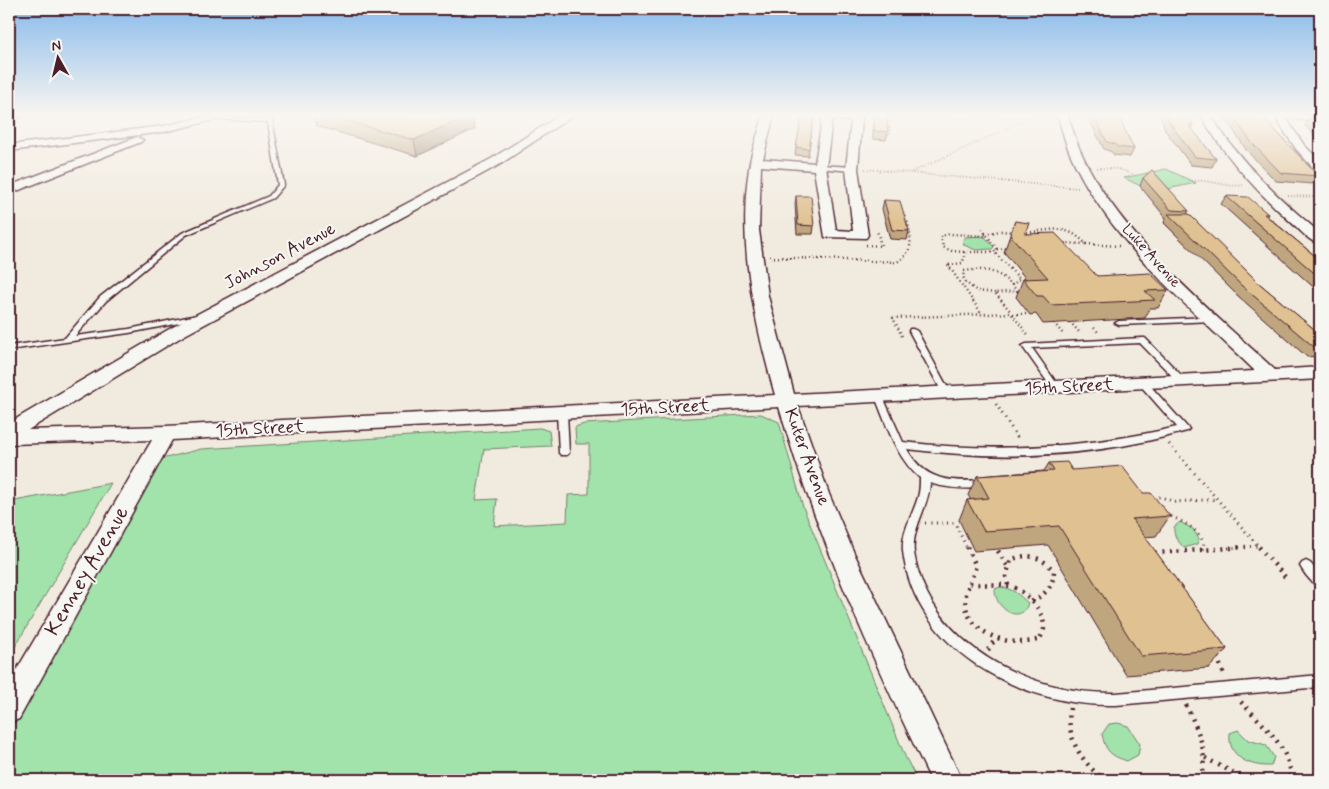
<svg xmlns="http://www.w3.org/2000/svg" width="1329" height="789" font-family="Mynerve,sans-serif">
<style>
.green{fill:#a2e2ab;stroke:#76806b}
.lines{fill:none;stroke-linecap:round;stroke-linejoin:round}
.service-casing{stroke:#4a1f2b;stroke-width:3}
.minor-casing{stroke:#4a1f2b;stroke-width:3}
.path-far3{stroke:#4a1f2b;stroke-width:2;stroke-dasharray:0.5 2.5;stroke-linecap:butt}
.path-far2{stroke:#4a1f2b;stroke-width:2.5;stroke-dasharray:1 3;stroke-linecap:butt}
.path-far1{stroke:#4a1f2b;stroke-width:3;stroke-dasharray:1 4.5;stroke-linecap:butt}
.path{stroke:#4a1f2b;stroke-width:4.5;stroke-dasharray:2 5.5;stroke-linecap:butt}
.service{fill:#f6f6f2;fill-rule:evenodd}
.minor{fill:#f6f6f2;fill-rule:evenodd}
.wall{fill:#c0a67e;stroke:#4a1f2b}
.shaded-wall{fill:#9c8766;stroke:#4a1f2b}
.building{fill:#dfc192;stroke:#4a1f2b}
.labels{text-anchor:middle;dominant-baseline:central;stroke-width:4;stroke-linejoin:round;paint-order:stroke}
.far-street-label{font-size:15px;fill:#4a1f2b;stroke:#f6f6f2}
.street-label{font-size:18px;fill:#4a1f2b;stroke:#f6f6f2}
.near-street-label{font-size:21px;fill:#4a1f2b;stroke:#f6f6f2}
</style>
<rect width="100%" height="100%" fill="#f1ebdf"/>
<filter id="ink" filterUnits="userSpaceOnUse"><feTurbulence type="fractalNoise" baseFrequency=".02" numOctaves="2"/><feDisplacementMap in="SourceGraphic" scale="10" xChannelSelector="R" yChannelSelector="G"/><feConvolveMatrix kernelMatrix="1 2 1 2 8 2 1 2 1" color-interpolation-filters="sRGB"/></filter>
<g filter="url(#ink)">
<path class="green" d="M1166,169L1196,183L1153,192L1124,178Z
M981,236L985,237L994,247L992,249L976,250L964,245L963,239L966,237Z
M761,414L779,422L803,507L905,756L917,780H9V727L158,460L201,449L540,428L549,431L551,446L484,449L476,500L497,499L494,526L567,522L568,495L589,494V444H576L575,427L584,424Z
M111,483L9,657V502Z
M1180,522L1193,529L1199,539L1197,544L1184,548C1178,541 1173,536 1174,527Z
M1000,587C1012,588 1019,595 1028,603C1022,626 994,609 995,589Z
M1118,723L1128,726L1140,744L1138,755L1127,761C1111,756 1105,751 1102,734L1109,724Z
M1238,730L1248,740L1266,745L1274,757L1271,766C1250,767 1227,757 1230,733Z"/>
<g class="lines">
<g class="service-casing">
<path id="service" d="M267,114H271L284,185L273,198L186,235L106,301L75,336L129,329L197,315H200L201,317L200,319L129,333L9,350V346L65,338L100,297L182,233L269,196L278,185L268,122L217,119L215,118L217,117L267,119Z
M820,165L852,167L855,169L852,171L818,168L817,167Z
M1211,317L1215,319L1214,321L1119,325L1115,323L1119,321Z
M910,329H913L917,331L951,394L950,396L947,397L943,394L909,331Z
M1142,338H1145L1185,379L1186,381L1185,383H1179L1140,343L1032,348L1060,388L1056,391L1053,390L1022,346L1026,344Z
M1143,380L1146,381L1187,427L1189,429L1187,431C1097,457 1000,461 907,449C925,482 951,482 985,480L989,481L990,484L989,487L985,488C966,489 948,489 930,483C929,507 911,528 914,553C929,645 1030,695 1116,693L1320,675V687L1116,705C1025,708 914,651 903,551C901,532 913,515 918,497C920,491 920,484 920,478C896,458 887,425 875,397L876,395L879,394L883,397L903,442C996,453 1086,448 1177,427L1140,385L1139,383Z
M562,410L567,413L569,453L567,455H561L559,453L557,413Z
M1306,561L1310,563L1320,574V587C1312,584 1304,573 1300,566L1302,563Z"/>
</g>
<g class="minor-casing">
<path id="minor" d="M217,114H238L164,132L9,151V145L164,126Z
M562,114H575L499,165L183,336L28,430L166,426L775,395C755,324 737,244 749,169C751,151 759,132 764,114H774L763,159L815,163L823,114L857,115L862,118L858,169L868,235L866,238L825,237L814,170L761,166L759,230L768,296L794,394L1255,371C1189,307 1105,237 1069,151C1064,139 1061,126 1057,114H1067C1072,126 1075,139 1080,150C1117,234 1208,308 1275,370L1320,367V379L798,406L829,494L854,553L962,780H931C874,663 815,532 779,407L172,440L19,719L9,723V683L152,440L9,444V423L171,328L491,159ZM832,119L851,121L846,169L853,231L836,230L826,167Z
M1200,114H1210C1239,162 1278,198 1320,233V244C1310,242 1301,231 1293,224C1256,191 1225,157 1200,114Z
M1273,114L1320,116V122L1286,118L1304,145L1320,161V172L1316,171L1296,149Z
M137,137L143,140L141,142L9,194V186Z"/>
</g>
<path class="path-far3" d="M886,114L890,118V135L887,134
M885,118L1034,117
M1097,168L1119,169L1135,175
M865,169L1078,188
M912,172L1039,114
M1192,181C1210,179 1226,188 1243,185
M1288,196L1320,197
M905,216L907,223"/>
<path class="path-far2" d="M982,229L997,249L994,252L1020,279L1012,285L1017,291L995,293L1011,312
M1023,233C1050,231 1065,222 1086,244L1061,243
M985,234L1000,231L1014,232
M1086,244L1120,246
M866,245L881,246L877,230
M997,249L1009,248
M964,252L952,251L943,247L941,236L950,234L986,236
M770,257L897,262C914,252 912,239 907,221
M948,265L982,314
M949,265L962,263L965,257L964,252H994
M965,282L977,291L995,293
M966,282L963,277L964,271C984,268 997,270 1012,285
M1013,314H1029
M1070,322L1080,333
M1054,323L1063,334
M1094,328L1099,333
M902,336L893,318L1011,313L1029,336"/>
<path class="path-far1" d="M996,404L1019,440
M1169,444L1260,548
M1153,497H1161L1175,502L1218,499
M1166,514C1183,522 1195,526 1204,543L1203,548
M925,523H955L967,548
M1228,548L1258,546"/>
<path class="path" d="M967,547L976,566L970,583
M1259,547L1286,578
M1202,550L1203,547
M998,551L1008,567
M1155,553L1246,547
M970,583C984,586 997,583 1010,586C1025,590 1045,611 1044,628C1044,631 1041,636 1040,639C1005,651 949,626 970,583Z
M1008,585L1006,576L1011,560C1028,552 1042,557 1054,571C1053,588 1045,594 1031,602
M988,650L996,638
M1217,657L1225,677
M1241,702C1262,724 1286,743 1291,774L1285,780
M1186,705C1197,729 1211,754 1199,780
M1070,708C1066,739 1081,761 1104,780
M1205,758L1248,780"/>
<use href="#service" class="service"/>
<use href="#minor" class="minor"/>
</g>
<path class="wall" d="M313,114H472L475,129L417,156L317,126Z
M814,114L808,156L795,155L796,147Z
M874,114H887L888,132L886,140L873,139V120Z
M1088,114H1117L1134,149L1130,157L1114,155L1112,152L1104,149L1089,119Z
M1160,114H1189L1193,125L1192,129L1216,159L1212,167L1191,165L1165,130Z
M1224,114H1263L1273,128L1318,176L1313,184L1276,181L1247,151L1225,118Z
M1311,115L1320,116V142L1305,126Z
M1143,178L1189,211L1187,214L1260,284L1320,334V356L1307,357L1237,295L1164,223L1166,218L1140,186Z
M796,196L814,226L813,234H797L795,204Z
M1226,196L1268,214L1267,216L1320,260V293L1221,204Z
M884,200L909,231L907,240L890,239L882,209Z
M1320,207V220L1315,216Z
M1015,221L1025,234L1097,276L1168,290L1158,308H1150L1145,318L1043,324L1036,314L1030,315L1016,297L1023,279H1026L1004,252Z
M1049,463L1072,470L1143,493L1170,516L1156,536L1145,537L1227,649L1209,668L1126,675L1048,545L974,551L959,520L967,500H971L968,495L977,476L1044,471Z"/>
<path class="shaded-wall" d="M9,114H31L9,123Z
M472,114L475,129L417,156L414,140Z"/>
<path class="building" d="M323,114H472L414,140Z
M802,114H814L809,149L796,147Z
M874,114H887L888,132L874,131Z
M1093,114H1117L1134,149L1117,147L1115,144L1107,142Z
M1166,114H1189L1193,125H1189L1216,159L1195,157L1169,122Z
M1231,114H1263L1273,128L1318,176L1281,173L1252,143Z
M1311,115L1320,116V130L1309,118L1314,119Z
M1152,170L1189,211L1171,210L1143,178Z
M796,196H811L814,226L798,225Z
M1226,196L1248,197L1268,214H1264L1320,260V278Z
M884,200L900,201L909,231L892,230Z
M1168,214H1189L1260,284L1320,334V347H1314L1242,286Z
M1015,221L1029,223L1025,234L1055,233L1097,276L1150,273L1168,290L1145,291L1155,300L1051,305L1043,296H1037L1023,279L1048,278L1010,235Z
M1067,462L1072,470L1122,466L1143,493H1151L1170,516L1132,519L1227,649L1141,656L1059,526L984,531L967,500L989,498L977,476L1054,471L1049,463Z"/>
</g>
<linearGradient id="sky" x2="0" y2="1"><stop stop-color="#87baeb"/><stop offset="0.51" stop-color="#f9f6f1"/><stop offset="1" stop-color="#f9f6f1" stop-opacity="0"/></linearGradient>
<rect width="1329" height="225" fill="url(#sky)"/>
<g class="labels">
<g class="far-street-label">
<text transform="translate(1151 256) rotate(48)">Luke Avenue</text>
</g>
<g class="street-label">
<text transform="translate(280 256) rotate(-28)">Johnson Avenue</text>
<text transform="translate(1069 387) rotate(-3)">15th Street</text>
<text transform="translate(665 408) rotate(-3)">15th Street</text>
<text transform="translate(260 429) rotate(-3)">15th Street</text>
<text transform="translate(807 457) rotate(70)">Kuter Avenue</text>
</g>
<g class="near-street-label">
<text transform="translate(87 571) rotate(-60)">Kenney Avenue</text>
</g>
</g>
<rect width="1329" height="789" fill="none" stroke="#f6f6f2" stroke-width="30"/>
<rect x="15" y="15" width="1299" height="759" fill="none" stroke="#4a1f2b" stroke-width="2" filter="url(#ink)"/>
<g transform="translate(58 58) rotate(352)" stroke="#f6f6f2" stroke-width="4" paint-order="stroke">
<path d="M0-4L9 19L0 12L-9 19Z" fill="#4a1f2b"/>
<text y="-8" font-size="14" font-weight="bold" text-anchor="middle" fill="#4a1f2b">N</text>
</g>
</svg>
